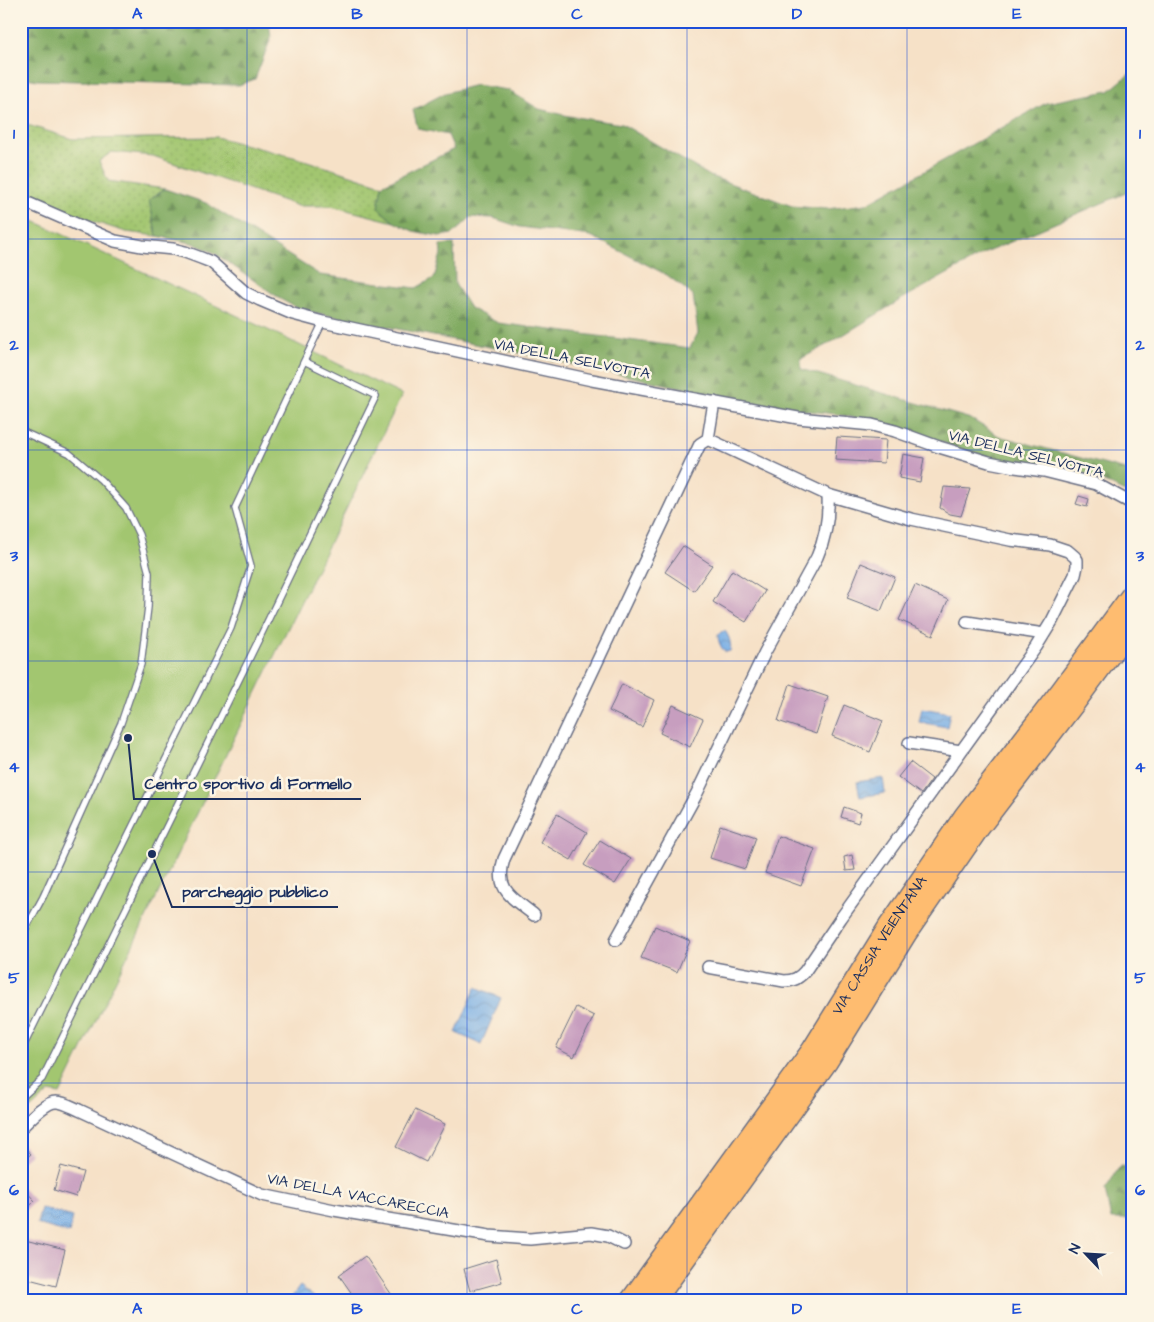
<svg xmlns="http://www.w3.org/2000/svg" width="1154" height="1322" font-family="'Architects Daughter',sans-serif">
<style>
.grass{fill:url(#grass-dots);stroke:#5e7a67}
.forest{fill:url(#forest-firs);stroke:#4e6d60}
.pitch{fill:#a2c670;stroke:#5e7a67}
.water{fill:url(#water-waves);stroke:#496ea2}
.building{fill:#c79ebf}
.lines{fill:none;stroke-linecap:round;stroke-linejoin:round}
.lane-casing{stroke:#686d83;stroke-width:8}
.street-casing{stroke:#686d83;stroke-width:14}
.highway-casing{stroke:#686d83;stroke-width:24}
.lane{stroke:#fff;stroke-width:5.5}
.street{stroke:#fff;stroke-width:11}
.highway{stroke:#febc70;stroke-width:21}
.grid{fill:none;stroke:#1d4ed8;stroke-width:1;stroke-opacity:0.55}
.labels{text-anchor:middle;dominant-baseline:central;stroke-width:5;stroke-linejoin:round;paint-order:stroke}
.street-label{font-size:15px;fill:#1b2f5e;stroke:#fcf5e5}
.leader{fill:none;stroke:#1b2f5e;stroke-width:2}
.callout-dot{fill:#1b2f5e;stroke:#fcf5e5;stroke-width:2}
.callout-label{font-size:16px;text-anchor:middle;font-weight:bold;fill:#1b2f5e;stroke:#fcf5e5;stroke-width:5;stroke-linejoin:round;paint-order:stroke}
.neatline{fill:none;stroke:#1d4ed8;stroke-width:2}
.grid-label{font-size:16px;text-anchor:middle;font-weight:bold;fill:#1d4ed8}
</style>
<defs>
<pattern id="grass-dots" width="8" height="8" patternUnits="userSpaceOnUse" patternTransform="scale(1.25)"><rect width="8" height="8" fill="#a2c670"/><path d="M2 2h.1M6 6h.1" fill="none" stroke="#8baa63" stroke-width="1.8" stroke-linecap="round"/></pattern>
<pattern id="forest-firs" width="22" height="20" patternUnits="userSpaceOnUse" patternTransform="scale(1.25)"><rect width="22" height="20" fill="#81ab62"/><path d="M5 1l3.5 6h-7zM16 11l3.5 6h-7z" fill="#698c54"/></pattern>
<pattern id="water-waves" width="16" height="10" patternUnits="userSpaceOnUse" patternTransform="scale(1.25)"><rect width="16" height="10" fill="#77ade5"/><path d="M0 5q4-4 8 0t8 0" fill="none" stroke="#618dbd"/></pattern>
</defs>
<rect width="100%" height="100%" fill="#fcf5e5"/>
<filter id="ink" filterUnits="userSpaceOnUse"><feTurbulence type="fractalNoise" baseFrequency=".02" numOctaves="2"/><feDisplacementMap in="SourceGraphic" scale="10" xChannelSelector="R" yChannelSelector="G"/><feConvolveMatrix kernelMatrix="1 2 1 2 8 2 1 2 1" color-interpolation-filters="sRGB"/></filter>
<filter id="wash" filterUnits="userSpaceOnUse"><feTurbulence type="fractalNoise" baseFrequency=".0096" numOctaves="4" result="noise"/><feDisplacementMap in="SourceGraphic" scale="20" xChannelSelector="R" yChannelSelector="G"/><feGaussianBlur stdDeviation="1.12" result="paint"/><feColorMatrix in="noise" values="0 0 0 0 0 0 0 0 0 0 0 0 0 0 0 0 0 1.4 0 .05"/><feComposite in="paint" operator="in"/></filter>
<g filter="url(#wash)">
<rect width="100%" height="100%" fill="#f6e1c7"/>
<path class="grass" d="M21,123L73,139L216,137L301,159L382,185L378,208L394,222L331,206H298L153,156L112,152L99,161L108,181L165,189L149,200L157,236L126,232L82,218L21,190Z"/>
<path class="forest" d="M21,21H269L271,38L255,79L239,85L37,80L21,77Z
M1133,71V190L987,252L902,299L835,340L801,359V369L971,419L999,436L1133,472V496L1096,478L1053,466L995,459L962,450L900,427L835,414L768,406L505,350L301,310L282,300L213,252L192,243L157,236L149,200L165,189L206,203L320,275L416,288L434,278L441,254L440,245L454,244L455,284L470,308L498,323L690,348L698,333L693,295L667,275L591,236L520,227L493,218L471,217L453,234L439,236L413,231L394,222L378,208L382,185L454,149L448,135L418,129L413,110L445,93L476,85L508,90L539,109L569,116L622,124L710,176L792,206L827,209L866,204L1046,103L1109,91Z
M1120,1166L1133,1167V1248L1129,1219H1111L1105,1190Z"/>
<path class="pitch" d="M21,215L283,337L402,395L60,1094L49,1092L21,1117Z"/>
<path class="water" d="M725,631C729,636 732,645 730,651L726,652C721,649 718,641 718,635L721,632Z
M922,708L950,713L947,727L919,722Z
M883,778L885,793L860,797L857,782Z
M476,987L501,998L481,1044L456,1033Z
M41,1208L73,1217L69,1233L37,1224Z
M300,1286L319,1301H289Z"/>
<g id="blocks">
<path class="building" d="M837,437L886,440L884,463L835,460Z
M903,454L924,458L920,482L899,478Z
M944,487L970,489L961,516L950,514L940,508Z
M1079,496L1089,499L1087,507L1076,504Z
M683,546L712,565L694,591L665,572Z
M861,563L895,577L881,611L847,598Z
M732,570L765,591L746,622L713,602Z
M915,585L948,600L933,635L899,620Z
M622,684L654,700L642,727L609,711Z
M790,684L828,697L816,734L778,721Z
M673,705L703,719L690,747L660,733Z
M844,705L883,721L870,752L832,736Z
M910,762L932,779L921,794L898,777Z
M844,807L861,813L858,823L841,817Z
M557,814L587,832L571,860L540,842Z
M720,825L756,837L745,869L710,858Z
M778,836L815,849L801,886L765,873Z
M600,840L631,859L615,884L584,865Z
M852,855L855,870L846,871L844,857Z
M655,926L690,941L677,972L641,958Z
M576,1007L594,1016L574,1057L556,1048Z
M415,1110L445,1124L426,1162L396,1147Z
M22,1144L31,1154L21,1162V1145Z
M61,1166L83,1172L76,1197L54,1190Z
M21,1186L35,1201L21,1214Z
M21,1239L65,1250L56,1286L21,1277Z
M365,1256L394,1298L390,1301H357L339,1275Z
M496,1259L502,1282L470,1291L464,1269Z"/>
</g>
</g>
<g filter="url(#ink)">
<use href="#blocks" fill-opacity="0" stroke="#686d83" stroke-width="1"/>
<g class="lines">
<g class="lane-casing">
<path id="lane" d="M21,431L69,453L101,480L126,508L139,535L149,573L148,607L141,664L121,723L43,897L21,937
M21,1051L231,628L251,566L235,508L304,361
M21,1098L42,1079L259,639L376,396L304,361L323,322"/>
</g>
<g class="street-casing">
<path id="street" d="M21,200L115,241L142,246L173,249L185,252L201,258L211,262L246,293L260,300L293,314L323,322L592,380L798,418L872,425L895,431L939,447L989,462L1015,467L1044,471L1096,484L1133,504
M967,622L1044,634
M909,743L961,751
M534,915C513,898 494,890 504,859L700,444L708,439L714,402
M616,940L697,793L765,652L817,557C826,537 829,517 828,495
M708,967L784,981C794,981 799,978 805,971L841,918L1036,647L1052,621L1075,575L1077,566V560L1075,557L1068,551L1050,545L1010,540L911,519L828,495L708,439
M21,1128C29,1120 45,1102 56,1102C64,1102 72,1107 79,1110L262,1195L334,1210L489,1236L530,1239L591,1233L608,1236L624,1244"/>
</g>
<g class="highway-casing">
<g id="highway">
<path id="s1" d="M631,1301L812,1051L889,927L965,816L1060,693L1133,594"/>
<path d="M654,1301L827,1061L906,933L979,827L1074,703L1133,623"/>
</g>
</g>
<use href="#lane" class="lane"/>
<use href="#street" class="street"/>
<use href="#highway" class="highway"/>
</g>
</g>
<path class="grid" d="M247,21V1301M467,21V1301M687,21V1301M907,21V1301M21,239H1133M21,450H1133M21,661H1133M21,872H1133M21,1083H1133"/>
<g class="labels">
<g class="street-label">
<text transform="translate(572 359) rotate(11)">VIA DELLA SELVOTTA</text>
<text transform="translate(1026 454) rotate(14)">VIA DELLA SELVOTTA</text>
<text stroke="none"><textPath href="#s1" startOffset="434">VIA CASSIA VEIENTANA</textPath></text>
<text transform="translate(358 1196) rotate(11)">VIA DELLA VACCARECCIA</text>
</g>
</g>
<path class="leader" d="M128 738L134 799H361M152 854L172 907H338"/>
<g class="callout-dot">
<circle cx="128" cy="738" r="5"/>
<circle cx="152" cy="854" r="5"/>
</g>
<g class="callout-label">
<text x="248" y="789">Centro sportivo di Formello</text>
<text x="255" y="897">parcheggio pubblico</text>
</g>
<rect width="1154" height="1322" fill="none" stroke="#fcf5e5" stroke-width="55"/>
<g transform="translate(1086 1254) rotate(295)" stroke="#fcf5e5" stroke-width="4" paint-order="stroke">
<path d="M0-4L9 19L0 12L-9 19Z" fill="#1b2f5e"/>
<text y="-8" font-size="14" font-weight="bold" text-anchor="middle" fill="#1b2f5e">N</text>
</g>
<rect x="28" y="28" width="1098" height="1266" class="neatline"/>
<g class="grid-label">
<text x="137" y="19">A</text>
<text x="357" y="19">B</text>
<text x="577" y="19">C</text>
<text x="797" y="19">D</text>
<text x="1017" y="19">E</text>
<text x="14" y="139">1</text>
<text x="1140" y="139">1</text>
<text x="14" y="350">2</text>
<text x="1140" y="350">2</text>
<text x="14" y="561">3</text>
<text x="1140" y="561">3</text>
<text x="14" y="772">4</text>
<text x="1140" y="772">4</text>
<text x="14" y="983">5</text>
<text x="1140" y="983">5</text>
<text x="14" y="1195">6</text>
<text x="1140" y="1195">6</text>
<text x="137" y="1314">A</text>
<text x="357" y="1314">B</text>
<text x="577" y="1314">C</text>
<text x="797" y="1314">D</text>
<text x="1017" y="1314">E</text>
</g>
</svg>
